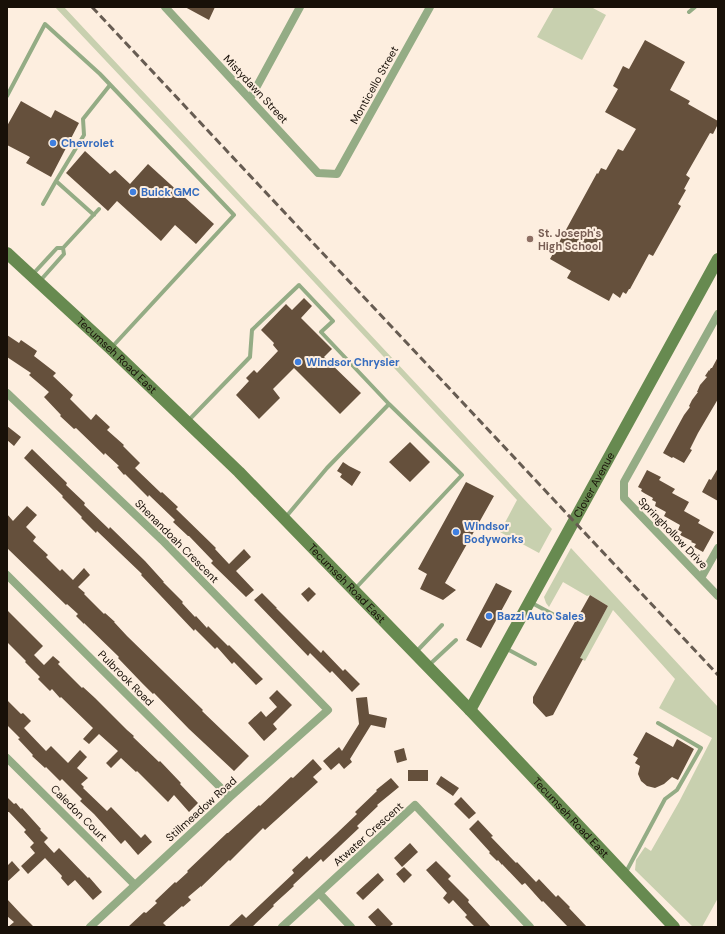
<svg xmlns="http://www.w3.org/2000/svg" width="725" height="934" font-family="'DM Sans',sans-serif">
<style>
.green{fill:#c8d0af}
.building{fill:#65503c}
.lines{fill:none;stroke-linecap:round;stroke-linejoin:round}
.lane{stroke:#94ac85;stroke-width:4}
.street{stroke:#94ac85;stroke-width:8}
.secondary{stroke:#678a50;stroke-width:12}
.rail{stroke:#675c52;stroke-width:3;stroke-dasharray:8 4;stroke-linecap:butt}
.shop-dot{fill:#3f7fe0;stroke:#fdeedf;stroke-width:1.5}
.education-dot{fill:#8d6e63;stroke:#fdeedf;stroke-width:1.5}
.labels{text-anchor:middle;dominant-baseline:central;stroke-width:4;stroke-linejoin:round;paint-order:stroke}
.street-label{font-size:11px;fill:#181008;stroke:#fdeedf}
.shop-label{font-size:11px;font-weight:bold;fill:#366cbe;stroke:#fdeedf;text-anchor:start}
.education-label{font-size:11px;font-weight:bold;fill:#785e54;stroke:#fdeedf;text-anchor:start}
</style>
<rect width="100%" height="100%" fill="#fdeedf"/>
<path class="green" d="M55,7H64L552,529L539,553L500,532L517,500L274,239Z
M554,7H591L606,15L582,60L537,37Z
M571,548L718,707V898L702,927H693L635,870L636,860L645,847L651,851L679,802L712,738L659,708L675,679L613,610L585,661L561,647L584,649L608,606L590,595L587,596L563,582L549,607L546,603L544,597Z"/>
<path class="building" d="M185,7H215L209,20Z
M645,40L685,62L670,90L690,101L688,104L718,121V124L713,134L710,133L686,175L690,178L684,189L686,190L678,204L681,206L653,256L649,254L630,289H629L626,294L623,292L620,298L613,293L609,301L567,278L571,271L550,259L597,173L598,174L601,168L606,170L618,149L623,151L636,129L605,112L618,89L613,86L623,66L629,69Z
M21,101L51,118L55,110L79,123L51,177L26,163L30,157L7,145V126Z
M85,151L110,174L115,170L130,184L148,164L214,224L196,244L175,225L161,241L117,201L108,211L66,173Z
M304,298L312,306L301,318L332,349L324,357L361,393L340,414L294,368L273,389L280,398L259,419L236,395L249,381L246,378L254,370L257,373L278,351L273,345L274,343L261,330L286,304L292,310Z
M7,335L19,343L21,340L37,351L34,356L56,373L53,376L73,395L70,399L91,420L96,414L110,427L107,430L124,445L123,446L140,463L135,468L161,493L162,492L178,507L176,509L216,548L215,549L229,564L244,549L251,557L236,571L254,590L246,597L211,563L213,561L189,536H188L173,522L175,520L149,495L148,497L125,474L124,475L117,467L119,466L105,453L104,455L76,428L74,429L60,416L61,415L44,397L49,392L29,375L31,373L7,357Z
M718,357V399L698,433L690,449L692,450L684,463L673,457L672,458L663,453L684,415L690,407L689,406L692,400L698,392H697L700,385L707,377L705,376L709,370V371L711,368H712Z
M7,426L21,437L14,446L7,440Z
M410,442L430,462L410,482L389,462Z
M32,449L67,483L66,485L85,503L84,505L109,529L110,527L145,561L164,582H163L183,602L182,603L195,617L196,616L207,628L208,626L228,646L229,645L263,679L256,685L234,662L232,664L217,647L215,649L195,629L194,631L160,595L141,575L142,574L97,531L96,533L81,518L82,517L62,497L63,496L24,458Z
M343,462L349,466L361,472L352,486L340,477L342,474L337,471Z
M718,468V501L702,492L709,479L711,480Z
M647,470L661,477L659,480L675,489L672,493L689,502L684,511L700,520L698,523L714,532L703,552L694,547L696,544L691,542L692,541L680,535L682,532L678,530L680,525L664,516L666,512L655,506L656,502L652,500L653,498L644,493L641,491L642,489L638,487Z
M466,482L494,496L445,583L456,590L443,600L420,589L427,574L418,569Z
M27,506L37,515L26,527L36,537L33,541L48,555L46,557L60,571L62,569L73,580L84,568L90,575L78,587L85,593L84,594L104,614L105,613L115,622H114L127,636L203,710L202,711L249,756L234,771L189,729L154,693L153,694L141,682L118,658L119,657L84,623V624L76,616L78,614L67,604L66,605L7,548V514L13,521Z
M496,583L512,591L481,648L466,640Z
M309,587L316,594L308,602L301,594Z
M262,593L277,608H276L321,653L323,650L343,671L345,669L360,684L352,692L332,671L330,673L310,653L308,656L254,600Z
M590,595L608,606L580,658L583,659L553,715L546,717L533,703V697Z
M7,610L43,646L34,655L44,665L53,656L60,662L58,664L82,688L83,687L95,698L127,730L134,736L133,737L159,762L160,761L181,783L180,784L198,803L189,812L174,795L168,802L137,771L136,772L121,758L111,768L106,763L118,751L99,734L89,744L83,739L93,728L61,697L60,698L52,689L50,691L38,679L40,677L25,662L26,661L7,642Z
M277,690L292,705L273,724L277,729L264,741L248,723L261,711L266,717L277,707L269,698Z
M367,697L369,714L387,718L385,728L371,725L350,759L352,762L344,769L339,763L331,770L323,761L339,747L342,751L359,724L356,698Z
M7,700L21,714L23,713L31,721L24,728L46,751L51,746L68,763L80,750L87,757L77,768L88,778L81,784L84,787L83,788L107,811L111,807L141,838L145,834L152,842L138,855L125,840L121,844L94,814L80,801L82,799L62,779L60,781L46,767L45,768L32,756L33,755L18,739L20,738L7,725Z
M646,732L673,747L677,739L694,749L678,780L672,777L664,784L655,788L647,786L641,781L638,774L640,766L635,763L638,758L633,755Z
M404,748L407,760L397,763L394,751Z
M313,759L322,769L313,777L318,782L265,830L263,828L230,861L229,860L201,887V886L188,897L191,900L183,907L182,906L163,923L167,927H128L144,912L146,913L157,903L155,901L175,882L176,883L188,872L187,871L227,833H228L259,805L260,806L291,777L293,778Z
M408,770H428V781H408Z
M441,776L459,788L453,796L436,784Z
M391,778L399,787L377,805L378,806L357,826L359,828L323,862L321,859L293,885L294,886L273,905L274,906L252,927H228L242,914L246,918L294,873L292,870L307,856L309,859L336,834L357,814L355,812L377,791L376,790Z
M7,797L14,804L16,803L21,809L22,808L41,829L40,830L48,838L44,842L54,853L59,848L88,878L89,877L102,892L93,900L75,880L68,886L61,878L62,876L45,858L28,874L21,866L35,853L30,847L34,843L24,832L26,830L9,812H7Z
M461,797L476,813L469,819L454,804Z
M478,820L493,836L491,837L516,863L517,862L536,882L539,879L556,897L558,895L570,907L569,908L587,927H568L543,901L542,902L525,883L522,885L502,864V865L498,860L497,861L489,853L490,852L469,829Z
M410,843L418,852L402,867L394,858Z
M12,861L20,870L7,882V866Z
M436,861L451,876L448,879L469,900L468,902L491,927H475L465,917L467,915L453,900L449,904L443,898L447,893L426,870Z
M404,867L412,875L404,883L396,874Z
M378,873L384,880L363,900L356,893Z
M7,899L21,914L34,927H8L14,922L7,916Z
M378,908L393,924L389,927H377L368,917Z"/>
<g class="lines">
<path class="lane" d="M689,12L695,7
M7,96L45,24L100,74L234,215L112,347
M43,204L56,181
M94,215L56,181L84,135L83,119L110,85
M63,248L99,209
M33,274L57,248H63L64,254L39,282
M187,422L250,357L252,330L299,285L333,321L321,332L389,404L327,468L285,518
M354,590L462,475L389,404
M530,602L560,618
M505,648L535,664
M415,653L442,625
M428,666L456,640
M626,872L665,799L677,790L701,748L658,723"/>
<path class="street" d="M165,7L318,173L337,174L430,7
M250,99L300,7
M718,314L624,482V498L718,596
M7,393L162,540L328,710L230,797L90,927
M7,575L230,797
M701,578L718,548
M7,758L135,885
M319,893L351,927
M282,927L415,805L530,927"/>
<g class="secondary">
<path id="s1" d="M7,253L110,348L239,472L470,710L674,927"/>
<path id="s2" d="M470,710L718,259"/>
</g>
<path class="rail" d="M92,7L718,675"/>
</g>
<g class="shop-dot">
<circle cx="53" cy="143" r="4"/>
<circle cx="133" cy="192" r="4"/>
<circle cx="298" cy="362" r="4"/>
<circle cx="456" cy="532" r="4"/>
<circle cx="489" cy="616" r="4"/>
</g>
<circle class="education-dot" cx="530" cy="239" r="4"/>
<g class="labels">
<g class="street-label">
<text transform="translate(374 85) rotate(-61)">Monticello Street</text>
<text transform="translate(256 89) rotate(47)">Mistydawn Street</text>
<text stroke="none"><textPath href="#s1" startOffset="150">Tecumseh Road East</textPath></text>
<text stroke="none"><textPath href="#s2" startOffset="257">Clover Avenue</textPath></text>
<text transform="translate(673 533) rotate(46)">Springhollow Drive</text>
<text transform="translate(177 541) rotate(45)">Shenandoah Crescent</text>
<text stroke="none"><textPath href="#s1" startOffset="474">Tecumseh Road East</textPath></text>
<text transform="translate(126 678) rotate(45)">Pulbrook Road</text>
<text transform="translate(201 809) rotate(-42)">Stillmeadow Road</text>
<text transform="translate(79 813) rotate(45)">Caledon Court</text>
<text stroke="none"><textPath href="#s1" startOffset="798">Tecumseh Road East</textPath></text>
<text transform="translate(368 834) rotate(-42)">Atwater Crescent</text>
</g>
<g class="shop-label">
<text x="61" y="143">Chevrolet</text>
<text x="141" y="192">Buick GMC</text>
<text x="306" y="362">Windsor Chrysler</text>
<text x="464" y="526">Windsor<tspan x="464" dy="13">Bodyworks</tspan></text>
<text x="497" y="616">Bazzi Auto Sales</text>
</g>
<g class="education-label">
<text x="538" y="233">St. Joseph's<tspan x="538" dy="13">High School</tspan></text>
</g>
</g>
<rect width="725" height="934" fill="none" stroke="#181008" stroke-width="16"/>
</svg>
